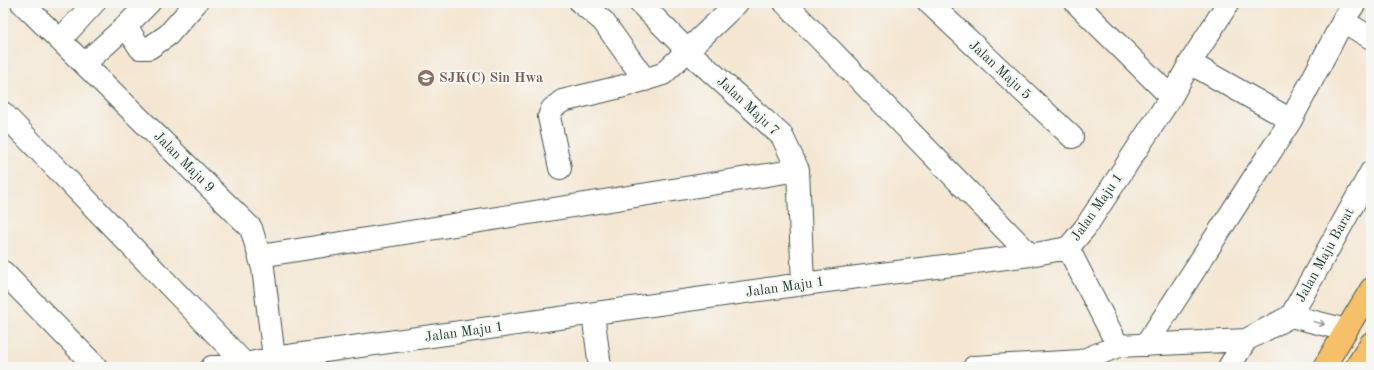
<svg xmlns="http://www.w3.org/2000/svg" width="1374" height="370" font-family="'Old Standard TT',serif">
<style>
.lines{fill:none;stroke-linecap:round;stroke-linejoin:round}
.minor-casing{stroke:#3f564c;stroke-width:24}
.major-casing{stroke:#3f564c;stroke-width:24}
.minor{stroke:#fff;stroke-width:22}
.major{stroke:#f6c06b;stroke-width:22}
.oneway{stroke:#8f9e9a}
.labels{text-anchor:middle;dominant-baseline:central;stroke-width:4;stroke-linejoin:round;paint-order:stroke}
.street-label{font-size:14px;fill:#1f3d34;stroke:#f6f6f2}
.education-label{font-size:14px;font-weight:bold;fill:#785e54;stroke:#f6f6f2;text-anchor:start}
</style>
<rect width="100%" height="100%" fill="#f6f6f2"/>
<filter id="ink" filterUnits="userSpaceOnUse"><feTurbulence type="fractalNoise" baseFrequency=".025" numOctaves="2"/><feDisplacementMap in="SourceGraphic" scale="8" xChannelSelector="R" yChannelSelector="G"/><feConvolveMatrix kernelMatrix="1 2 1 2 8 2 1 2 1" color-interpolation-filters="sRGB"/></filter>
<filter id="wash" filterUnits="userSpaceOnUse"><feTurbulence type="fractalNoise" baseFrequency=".012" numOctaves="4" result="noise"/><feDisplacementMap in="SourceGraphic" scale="16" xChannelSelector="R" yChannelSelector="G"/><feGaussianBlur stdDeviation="0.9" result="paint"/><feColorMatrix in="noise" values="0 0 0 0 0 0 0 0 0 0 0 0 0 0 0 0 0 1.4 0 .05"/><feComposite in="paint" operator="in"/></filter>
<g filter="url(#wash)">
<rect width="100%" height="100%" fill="#f4e6d1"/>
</g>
<g filter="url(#ink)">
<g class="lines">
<g class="minor-casing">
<path id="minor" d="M22,3L251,228L263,268L274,358
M149,3L126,26L140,48H149L168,35L196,3
M581,3L603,21L645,80
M640,3L688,51L782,136L798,170L803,284
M785,3L1030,255
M929,3L1072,137
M1076,3L1171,97
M1343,21L1371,38
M60,40L94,3
M1190,63L1291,120
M84,64L126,26
M3,113L245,364
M560,168L549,117L552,109L562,101L624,86L663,74L737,3
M1068,248L1118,346L1246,340L1291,316L1346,330
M260,256L798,170
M3,272L96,367
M593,314L600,367
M1291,316L1371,172
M1146,345L1291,120L1343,21L1355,3
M1069,366L1118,346
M212,367L245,364L274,358L803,284L1030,255L1068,248L1085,228L1171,97L1190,63L1228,3
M974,367L1082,361
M1229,367L1246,340"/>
</g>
<g class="major-casing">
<path id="major" d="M1324,367L1371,289
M1356,367L1371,343"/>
</g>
<use href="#minor" class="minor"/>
<use href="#major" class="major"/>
</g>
<defs><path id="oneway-shaft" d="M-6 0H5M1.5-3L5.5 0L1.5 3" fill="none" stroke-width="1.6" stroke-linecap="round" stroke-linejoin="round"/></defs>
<use class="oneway" href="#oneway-shaft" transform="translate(1319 323) rotate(15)"/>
</g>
<defs>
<g id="school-disc" transform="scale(0.9)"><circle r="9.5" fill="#8d6e63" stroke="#f6f6f2"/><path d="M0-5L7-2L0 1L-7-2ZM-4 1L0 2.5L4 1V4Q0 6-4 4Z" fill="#fff"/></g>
</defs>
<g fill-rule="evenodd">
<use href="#school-disc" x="426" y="78"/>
</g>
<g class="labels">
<g class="street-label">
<text transform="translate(1000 70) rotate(43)">Jalan Maju 5</text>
<text transform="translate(748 106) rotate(43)">Jalan Maju 7</text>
<text transform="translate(184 162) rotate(45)">Jalan Maju 9</text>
<text transform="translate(1097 207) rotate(-55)">Jalan Maju 1</text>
<text transform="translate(1325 255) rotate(-61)">Jalan Maju Barat</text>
<text transform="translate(785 287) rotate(-8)">Jalan Maju 1</text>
<text transform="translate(464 332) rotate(-8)">Jalan Maju 1</text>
</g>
<g class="education-label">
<text x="439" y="78">SJK(C) Sin Hwa</text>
</g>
</g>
<rect width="1374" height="370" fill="none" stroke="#f6f6f2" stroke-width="16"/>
</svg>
